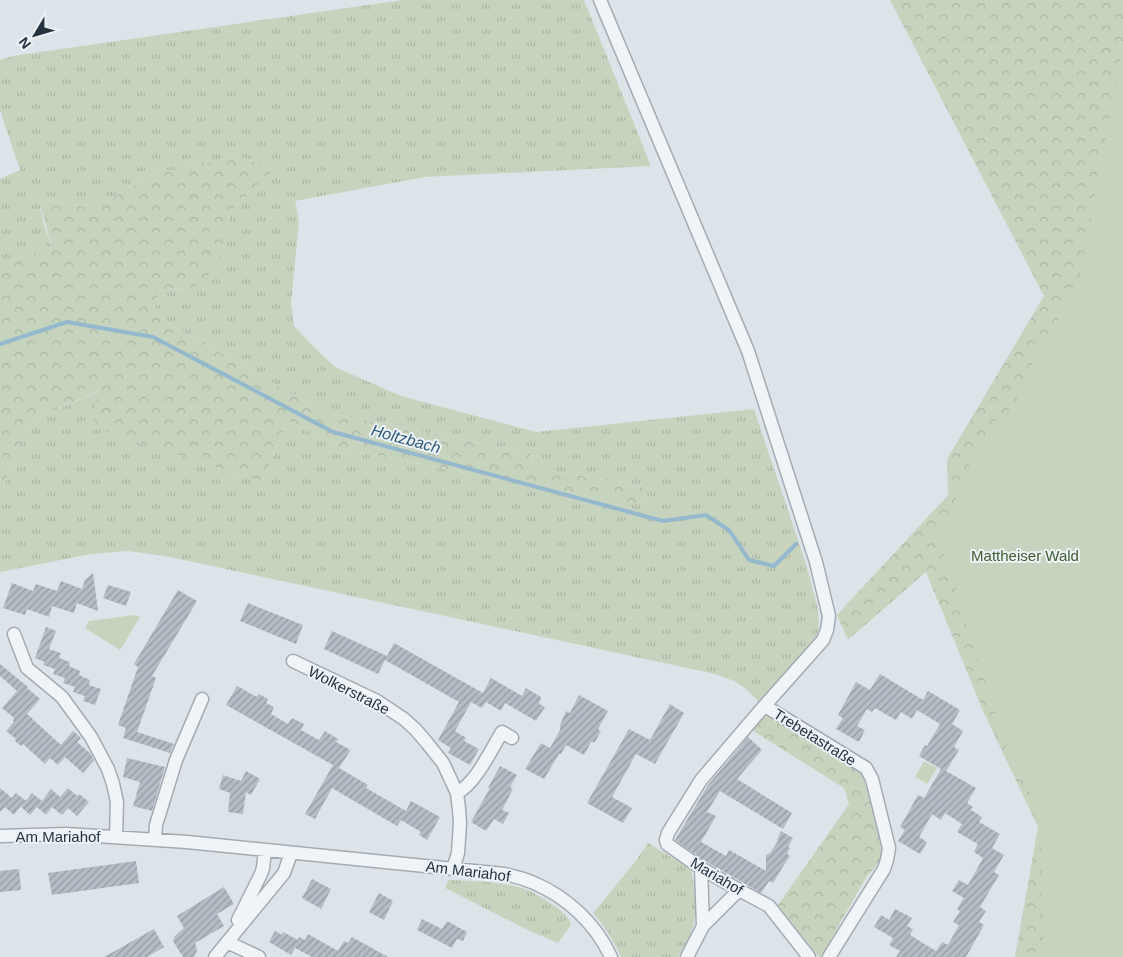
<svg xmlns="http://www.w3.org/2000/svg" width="1123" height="957" font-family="Arial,sans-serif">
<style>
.grass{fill:url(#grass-tufts)}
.forest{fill:url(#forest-crowns)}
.park{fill:#c6d4be}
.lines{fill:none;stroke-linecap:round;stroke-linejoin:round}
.stream{stroke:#94b8cd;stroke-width:4}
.building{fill:url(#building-hatch)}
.minor-casing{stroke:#a2abb3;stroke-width:15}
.minor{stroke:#f1f4f7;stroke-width:12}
.labels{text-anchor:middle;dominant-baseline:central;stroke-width:4;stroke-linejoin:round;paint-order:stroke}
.park-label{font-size:15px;fill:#405e31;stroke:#edf2f6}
.street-label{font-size:15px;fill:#253341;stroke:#edf2f6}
.water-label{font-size:16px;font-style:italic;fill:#2b5979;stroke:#edf2f6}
</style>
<defs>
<pattern id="grass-tufts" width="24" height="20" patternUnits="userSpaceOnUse" patternTransform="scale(1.25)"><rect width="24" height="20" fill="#c6d4be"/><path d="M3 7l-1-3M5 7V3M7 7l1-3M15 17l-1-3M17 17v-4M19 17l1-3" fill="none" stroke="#aab6a4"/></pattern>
<pattern id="forest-crowns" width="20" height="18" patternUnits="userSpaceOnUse" patternTransform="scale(1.25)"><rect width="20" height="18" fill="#c6d4be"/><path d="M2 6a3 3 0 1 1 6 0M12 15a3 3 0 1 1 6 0" fill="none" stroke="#aab6a4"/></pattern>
<pattern id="building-hatch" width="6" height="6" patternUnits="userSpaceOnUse" patternTransform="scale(1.25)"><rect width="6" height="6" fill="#b4bdc6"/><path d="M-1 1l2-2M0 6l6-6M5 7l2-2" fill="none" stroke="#929aa2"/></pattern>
</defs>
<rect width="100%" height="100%" fill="#dde4e9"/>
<path class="grass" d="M402,0H584L651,166L425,177L295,201L299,222L291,303L294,326L313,346L335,367L401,396L536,432L754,409L808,570L818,610L819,628L817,640L759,702L745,688L734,681L715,674L165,556L128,551L91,554L0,572V486L5,483L28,422L99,391L93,427L262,482L288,421L342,449L576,494L649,505L642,486L532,468L531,453L324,412L168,323L156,315V301L161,289L192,288L222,253L231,211L276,166L260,164L244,158L232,157L213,162L192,164L174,170H163L153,172L142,181L109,200L84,207L66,203L47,200L39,202L44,225L52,246L0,266V179L20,170L0,110V60L13,56Z
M648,843L691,869C695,889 699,913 691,932C688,941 682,949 678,957H621C614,941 605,926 593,913L635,862Z
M448,880C472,881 496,881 518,887C530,890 540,896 550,903C559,909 568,914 571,925L558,943L526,929L445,888Z"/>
<path class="forest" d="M890,0H1123V957H1015L1038,827L984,713L926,572L848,640L837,615L948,495L947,459L1044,296Z
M232,157L244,158L260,164L277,166L231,211L222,253L206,279L192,288L161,289L156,301V315L168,323L324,412L531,453L532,468L642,486L649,505L576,494L342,449L288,421L262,482L92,427L98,391L28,422L5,483L0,486V266L52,246L39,202L47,200L66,203L84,207L109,200L142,181L153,172L163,170H174L192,164L213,162Z
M769,714L862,773L882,840L884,858L867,876L821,957H819L778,905L849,804L844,788L750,729Z"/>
<path class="park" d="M1123,44V957H1040L1043,952L1044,945L1040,829L1035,801L1009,756L939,537L935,536L947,521L976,448L997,419L1019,402L1015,394L1079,283Z
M134,615L140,617L120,650L85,628L89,621Z
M924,761L937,768L927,784L915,777Z"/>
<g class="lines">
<path class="stream" d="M0,344L67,322L153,337L333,432L663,521L706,515L729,530L749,560L774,566L796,544"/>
</g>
<path class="building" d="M93,573L98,611L77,603L74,613L52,606L49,617L27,609L25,615L3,608L12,583L33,591L36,584L57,591L61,581L82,589L85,580Z
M108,585L131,592L126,606L103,598Z
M178,590L197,601L152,676L156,678L137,732L174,744L170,753L123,738L126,728L118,725L138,667L134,664Z
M248,603L303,625L296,644L240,621Z
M46,627L56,631L49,649L61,653L59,658L70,662L69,666L80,671L79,675L90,680L89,685L101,689L95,705L83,701L85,696L73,692L75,687L63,683L65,678L53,674L55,669L43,665L45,662L35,658Z
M332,631L387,656L378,674L324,649Z
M394,643L483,693L491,678L522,696L526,688L541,697L539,704L545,707L536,721L505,703L501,711L486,702L482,708L471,702L455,731L466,738L464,741L479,749L470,765L448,753L451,748L438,740L459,702L385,660Z
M0,664L28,687L27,688L40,699L27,714L61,745L73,731L81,738L77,742L90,753L94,760L83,773L65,757L58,765L50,758L45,764L23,744L21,746L15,741L16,739L6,731L14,722L13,721L14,718L2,708L17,691L0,676Z
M880,674L923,700L928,691L960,710L952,724L963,731L954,747L959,750L946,771L976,788L967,803L973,807L971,810L982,817L979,822L1000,834L992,848L1004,855L994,872L999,875L980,907L986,911L979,922L984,925L966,957H896L900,951L889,945L893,938L874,927L881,915L889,920L895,909L912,918L907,926L913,929L910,935L936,951L942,942L948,945L959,925L953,922L960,911L957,909L964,898L952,891L959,880L968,885L983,858L974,852L978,844L957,832L962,824L945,813L941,820L932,814L919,837L927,842L920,854L898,841L905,830L900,827L918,795L924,798L941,769L919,756L925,745L927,746L940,724L917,710L912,719L901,712L896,720L875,708L872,712L867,709L857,726L865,730L859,742L836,729L843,718L838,715L856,682L870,690Z
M237,686L257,697L259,694L268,699L266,703L274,707L271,714L288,724L292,718L304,724L301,730L319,740L325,731L338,739L336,742L349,749L350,751L339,768L368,785L366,788L406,811L411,801L440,817L427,840L419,835L421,832L401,820L397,826L332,788L315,819L305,814L333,765L226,705Z
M579,695L608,711L598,729L601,731L595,742H591L584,755L566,745L561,754H559L544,779L525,769L541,743L550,748L560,730V725L566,711L570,713Z
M670,704L684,713L655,764L636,754L612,797L632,808L623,823L587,803L629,729L650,740Z
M748,737L762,750L737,779L792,813L783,829L720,791L707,812L716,816L701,842L726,856L729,850L766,871V855L770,853L778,841L777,840L781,831L793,838L788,847L790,848L787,854L790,856L782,868L773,883L769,881L761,893L702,859L675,840L708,785Z
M127,758L165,767L152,811L133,806L140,782L123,777Z
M500,766L517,775L510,787L513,789L502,810L509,813L503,824L494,819L486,831L471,822L490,788H488Z
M246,771L260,779L251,795L246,792L243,814L228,812L230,793L219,789L223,775L241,781Z
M0,788L12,798L16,793L26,801L32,793L42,801L51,789L60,797L68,788L77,796L79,794L89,802L77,816L68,808L62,815L52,807L46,815L37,807L41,802L30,815L21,807L24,802L14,815L5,807L0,812Z
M136,861L139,883L52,895L48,873Z
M19,869L21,890L0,892V871Z
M312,879L331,889L321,909L302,898Z
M224,887L234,904L217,914L224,926L195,943L197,950L194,957H183L173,941L175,936L184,928L177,916Z
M379,893L393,901L384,920L369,912Z
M422,919L442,929L447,921L467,932L463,941L457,939L452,948L417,930Z
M154,929L164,947L147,957H104Z
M275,931L282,935L283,932L298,940L299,937L305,940L308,934L338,951L344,941L348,943L352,937L388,957H312L295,948L291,955L269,942Z"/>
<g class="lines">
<g class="minor-casing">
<path id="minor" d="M600,0L748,351L816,562L829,616L827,630L823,640L759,712L701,780L668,833L666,840L667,844L701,868L739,890L769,906L809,957
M14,634L27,668L62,697L91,737L108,769L113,784L117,802L116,837
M293,661L377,701L404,719L416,730L427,743L443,763L457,793L459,809L460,823L458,853L453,869
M765,706L866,768L872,779L889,848L887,860L884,869L829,957
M457,793C476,783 491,750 502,732L512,738
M0,836L67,834L187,842L504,874C514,876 525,879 534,883C567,897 596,924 611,957
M155,840L156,825L176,760L202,699
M701,868L703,926
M238,920L261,874L263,868L265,850
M227,942L259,957
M215,957L284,873L291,853
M687,957L703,926L739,890"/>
</g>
<use href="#minor" class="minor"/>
</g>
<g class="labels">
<g class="park-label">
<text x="1025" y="555">Mattheiser Wald</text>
</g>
<g class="street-label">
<text transform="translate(349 690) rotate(27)">Wolkerstraße</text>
<text transform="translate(815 737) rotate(32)">Trebetastraße</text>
<text x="58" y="836">Am Mariahof</text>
<text transform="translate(468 871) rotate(7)">Am Mariahof</text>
<text transform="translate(717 876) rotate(31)">Mariahof</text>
</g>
<g class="water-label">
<text transform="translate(406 439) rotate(15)">Holtzbach</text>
</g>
</g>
<g transform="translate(35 35) rotate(232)" stroke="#edf2f6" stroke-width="4" paint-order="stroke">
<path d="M0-4L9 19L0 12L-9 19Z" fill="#253341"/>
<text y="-8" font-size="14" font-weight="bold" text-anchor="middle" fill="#253341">N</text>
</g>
</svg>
